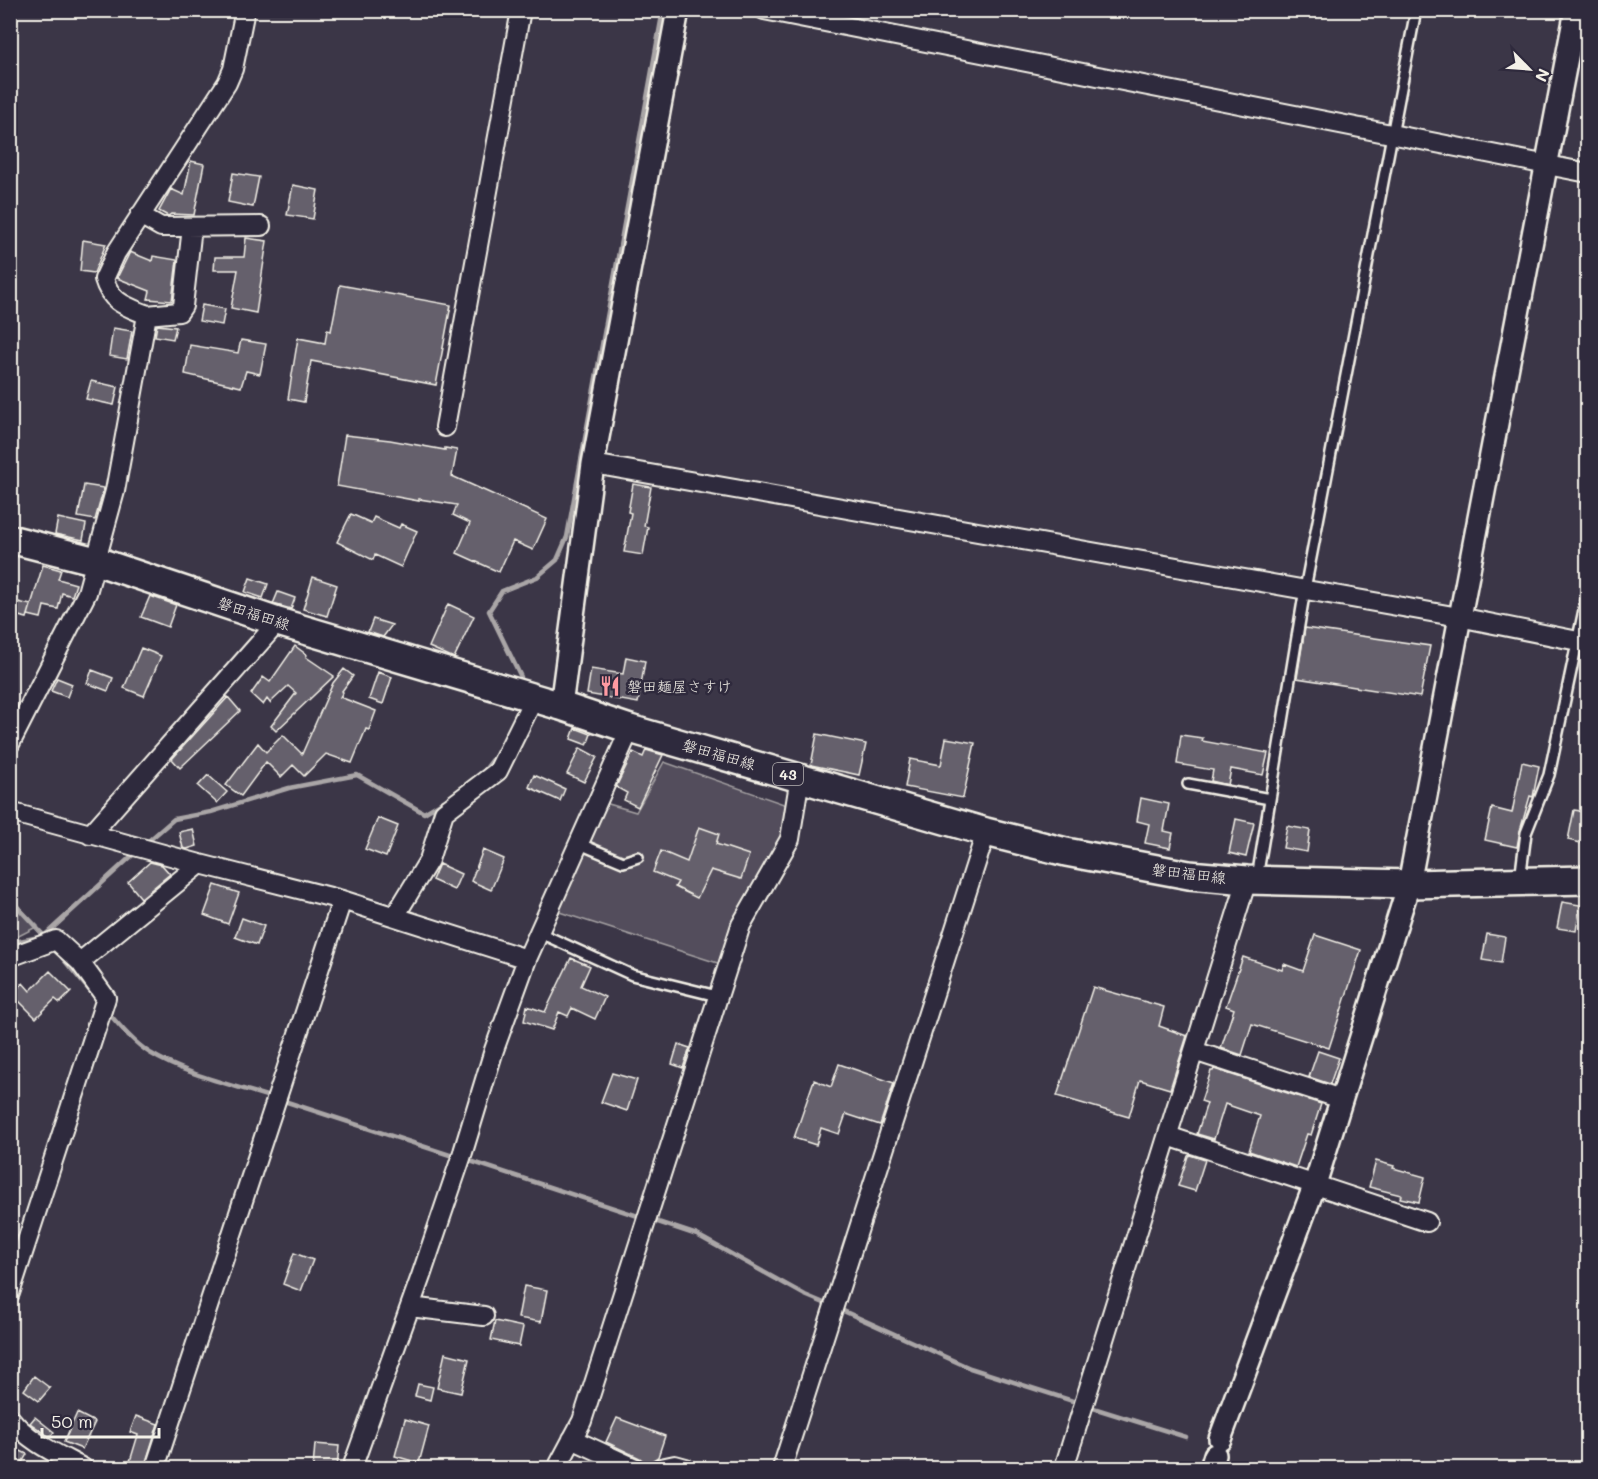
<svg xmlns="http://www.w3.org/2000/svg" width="1598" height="1479" font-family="Mali,'Klee One',sans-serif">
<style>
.green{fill:#534e5c;stroke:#a4a0a2;stroke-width:1.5}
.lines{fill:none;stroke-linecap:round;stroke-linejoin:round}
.stream{stroke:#aaa6a7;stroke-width:4.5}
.building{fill:#65616c;stroke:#f4f1e8;stroke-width:1.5}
.service-casing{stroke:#f4f1e8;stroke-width:14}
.minor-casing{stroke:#f4f1e8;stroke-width:22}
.tertiary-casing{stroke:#f4f1e8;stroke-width:26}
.primary-casing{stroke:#f4f1e8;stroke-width:32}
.service{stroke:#2f2a3d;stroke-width:9}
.minor{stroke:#2f2a3d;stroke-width:18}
.tertiary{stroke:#2f2a3d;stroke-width:21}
.primary{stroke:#2f2a3d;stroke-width:27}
.labels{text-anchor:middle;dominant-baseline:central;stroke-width:5;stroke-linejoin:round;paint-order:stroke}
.shield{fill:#2f2a3d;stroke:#b9b5b5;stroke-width:1.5}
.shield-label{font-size:14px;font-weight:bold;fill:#f4f1e8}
.street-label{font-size:15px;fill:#f4f1e8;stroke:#2f2a3d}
.poi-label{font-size:15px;fill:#f4f1e8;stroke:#2f2a3d;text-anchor:start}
</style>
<rect width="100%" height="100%" fill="#3b3647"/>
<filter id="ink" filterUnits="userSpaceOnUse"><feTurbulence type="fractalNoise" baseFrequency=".0167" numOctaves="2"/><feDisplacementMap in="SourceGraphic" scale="12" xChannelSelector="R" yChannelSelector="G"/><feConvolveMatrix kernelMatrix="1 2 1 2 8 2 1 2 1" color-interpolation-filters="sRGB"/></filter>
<g filter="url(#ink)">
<path class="green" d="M664,762L795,808L727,966L550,909L605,803L636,812Z
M11,898L38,926L11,940Z"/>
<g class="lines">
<path class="stream" d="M521,677L489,611L502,591L537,577L557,560L567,537L663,10
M484,771L497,754
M145,844L174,819L211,812L289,788L357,775L424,813L444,801
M10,899L47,939
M10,943L44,936L136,852
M60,955L89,990
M106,1010C119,1025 133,1042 150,1053C186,1075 233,1085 273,1098
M281,1100L456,1157
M464,1159L641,1217
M649,1219L697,1235L805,1295L831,1306
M839,1309L970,1368L1079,1403
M1087,1406L1186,1437
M1276,1466L1283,1468"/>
</g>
<path class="building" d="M191,161L204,164L194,215L171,214L168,216L159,211L171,189L184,195Z
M233,173L259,177L253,207L228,202Z
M293,185L318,190L313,219L287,215Z
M246,238L267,241L256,313L231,308L238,270H214L215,257H244Z
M83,240L106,244L94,273L80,271Z
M130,252L152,261L153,256L177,260L172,301L148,299L150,291L117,278Z
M340,285L451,305L436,385L311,361L304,402L288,399L298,338L325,343L327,330L331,331Z
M202,305L225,309L222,325L199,321Z
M157,325L176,327L173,339L155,336Z
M113,328L132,331L127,359L109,356Z
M241,340L266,344L260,374L246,371L241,387L185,374L190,345L238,353Z
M91,381L118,387L114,405L86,399Z
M345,435L390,440L445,450V448L457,450L452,476L547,519L533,550L513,541L499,572L457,553L470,523L453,515L457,505L419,499V501L337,486Z
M633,484L651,487L644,526L648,527L643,555L624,552L631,513L628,512Z
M84,485L104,488L95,520L78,517Z
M351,514L371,523L374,517L399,528L401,524L417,531L401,567L375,555L373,560L337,542Z
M58,518L86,524L83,540L55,534Z
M43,565L61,570L58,579L76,584L72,596L62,593L58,609L44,606L41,618L28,615Z
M313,577L337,585L327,616L303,609Z
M250,578L268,584L263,598L245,592Z
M278,592L295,598L291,609L273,604Z
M150,596L176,605L168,627L141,617Z
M10,600L31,605L27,618L10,614Z
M448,604L474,616L454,658L429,647Z
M373,619L392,625L383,637L368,632Z
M1305,628L1430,646L1420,697L1297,678Z
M295,646L307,655L306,657L334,676L276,731L271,726L296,693L288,686L270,703L267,699L263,705L251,694L263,677L270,682Z
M141,648L161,656L144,696L124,688Z
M626,657L645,661L638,703L587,694L591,669L623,674Z
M344,669L353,676L342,691L343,692L340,697L376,711L369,730L366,729L352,763L326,754L304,776L293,765L281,777L266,762L241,796L226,785L258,743L266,752L283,735L302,754L333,683Z
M92,670L113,678L108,691L87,683Z
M378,672L392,677L383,704L369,699Z
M57,678L72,684L67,697L51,691Z
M228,697L240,711L180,768L172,759Z
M575,728L591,734L587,745L571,739Z
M817,734L866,744L859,775L811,765Z
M1181,735L1203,738L1202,741L1268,753L1263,775L1231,769L1228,785L1211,781L1213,770L1177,764Z
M946,738L975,743L963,798L905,787L910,759L941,765Z
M580,748L597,757L584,782L567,774Z
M646,750L663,755L638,807L624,800L627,793L616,787L633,752L643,757Z
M1522,762L1539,766L1533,797L1530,796L1520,831L1517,847L1485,840L1492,808L1512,813Z
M208,775L227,792L217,803L198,786Z
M534,775L565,789L560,801L529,787Z
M1141,798L1169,804L1164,831L1173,833L1170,848L1145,843L1149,824L1137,821Z
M1574,810L1587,812V830L1585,844L1568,840Z
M378,818L398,826L386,857L365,849Z
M1236,819L1254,823L1246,857L1229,853Z
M1287,826L1310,830L1307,852L1283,848Z
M699,827L719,834L716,844L749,855L741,879L711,870L697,898L675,887L678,882L653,872L661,851L687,862Z
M193,829L197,846L187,849L183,848L179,832Z
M483,850L504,859L491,890L471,881Z
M150,862L162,865L170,874L141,898L128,882Z
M439,864L461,874L454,890L432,880Z
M215,885L239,893L228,924L204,915Z
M1562,902L1580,905L1576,931L1557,928Z
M242,918L264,926L257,945L235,937Z
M1487,934L1505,937L1501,963L1482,960Z
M1315,935L1361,950L1329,1048L1252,1024L1242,1055L1221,1048L1234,1009L1226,1006L1243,957L1282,970L1284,964L1303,971Z
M571,958L590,966L581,986L605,997L595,1019L572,1008L568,1016L559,1012L552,1030L524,1021L527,1006L545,1012Z
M50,971L71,992L60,1003L55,999L36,1018L12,994L23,983L30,991Z
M1093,987L1164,1007L1159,1026L1187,1036L1170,1089L1140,1080L1129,1117L1057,1096Z
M678,1044L690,1048L683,1068L672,1064Z
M1318,1051L1339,1058L1330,1084L1309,1077Z
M839,1064L894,1083L880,1125L846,1114L839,1134L821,1128L816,1145L794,1138L814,1080L831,1087Z
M1214,1069L1321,1104L1311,1135L1307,1134L1296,1167L1249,1151L1260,1116L1225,1104L1214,1139L1197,1134L1207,1103L1201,1101L1211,1071H1213Z
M612,1073L637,1080L627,1111L601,1102Z
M1190,1155L1205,1160L1195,1191L1178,1186L1188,1156Z
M1376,1161L1394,1166L1393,1168L1425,1177L1419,1202L1400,1198L1401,1195L1369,1187Z
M294,1253L313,1260L301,1291L283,1284Z
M524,1286L547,1290L541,1322L518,1318Z
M495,1321L523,1327L519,1346L491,1340Z
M445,1353L469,1359L461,1393L437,1388Z
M34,1376L50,1388L39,1401L24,1390Z
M418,1384L433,1387L430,1400L415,1396Z
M77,1413L95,1422L82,1449L64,1442Z
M136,1416L158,1424L144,1468H128L138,1435L130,1432Z
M35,1417L54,1432L50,1437L30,1423Z
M617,1418L665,1436L658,1457L653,1460L650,1468H646L644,1462L640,1458L606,1442Z
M405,1419L429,1426L419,1463L395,1456Z
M315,1444L339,1446L337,1468H313Z
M10,1446L27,1454L19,1468H10Z"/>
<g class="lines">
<g class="service-casing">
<path id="service" d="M1188,784L1270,799
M580,844L623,862L638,857
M1257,878L1305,589L1416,10
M1520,880L1526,833L1549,775L1588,591
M540,933L632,975L717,996"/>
</g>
<g class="minor-casing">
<path id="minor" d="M764,10L1588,173
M140,215L161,227L261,226
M147,315L179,312L183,306L192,227
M445,427L521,10
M593,464L1459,617L1588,643
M10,744L87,593L115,491L147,315C126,306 111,303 104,279L116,253L227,83L233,69L245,10
M10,812L200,864L342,900L527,959
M90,835L278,622
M395,916L429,860L444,812L498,771L534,698
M10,957L56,940L80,962
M1194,1051L1341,1099
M1168,1136L1427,1222
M10,1293L106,998L80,962L200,864
M410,1307L484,1316
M10,1418C29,1442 57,1454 83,1468
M572,1439L635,1468
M155,1468L342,900
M352,1468L421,1276L463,1152L494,1050L527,959L630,729
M557,1468L582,1421L741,925L790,839L800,777
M661,1468L675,1465L686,1468
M782,1468L986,832
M1064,1468L1247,880"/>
</g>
<g class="tertiary-casing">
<path id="tertiary" d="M561,706L593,464L678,10
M1220,1439L1315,1184L1409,884L1576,10
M1211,1468L1215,1455"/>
</g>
<g class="primary-casing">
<path id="primary" d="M10,539L96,561L278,622L561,706L630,729L986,832L1066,852L1189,875L1247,880L1409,884L1588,880"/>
</g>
<use href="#service" class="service"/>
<use href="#minor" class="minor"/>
<use href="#tertiary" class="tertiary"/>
<use href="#primary" class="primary"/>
</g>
</g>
<defs>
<g id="restaurant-bare" transform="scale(1.62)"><path d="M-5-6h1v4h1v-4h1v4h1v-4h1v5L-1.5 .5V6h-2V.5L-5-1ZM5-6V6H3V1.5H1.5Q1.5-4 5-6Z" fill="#ff9aa2" stroke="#2f2a3d" stroke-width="2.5" paint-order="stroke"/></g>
</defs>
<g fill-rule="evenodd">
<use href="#restaurant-bare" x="610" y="686"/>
</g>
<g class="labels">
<rect class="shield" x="773" y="763" width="30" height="22" rx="4.5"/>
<g class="shield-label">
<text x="788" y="774">43</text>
</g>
<g class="street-label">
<text transform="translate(254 613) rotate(18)">磐田福田線</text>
<text transform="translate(719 754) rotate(16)">磐田福田線</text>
<text transform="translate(1189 873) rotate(7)">磐田福田線</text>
</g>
<g class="poi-label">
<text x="627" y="686">磐田麺屋さすけ</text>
</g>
</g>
<rect width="1598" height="1479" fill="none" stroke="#2f2a3d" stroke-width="36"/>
<rect x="18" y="18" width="1562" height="1443" fill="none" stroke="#f4f1e8" stroke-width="2" filter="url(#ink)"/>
<g transform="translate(1529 69) rotate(115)" stroke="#2f2a3d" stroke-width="4.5" paint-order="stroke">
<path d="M0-4.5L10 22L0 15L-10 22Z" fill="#f4f1e8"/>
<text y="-9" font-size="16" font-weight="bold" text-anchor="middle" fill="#f4f1e8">N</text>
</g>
<path d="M42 1428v9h117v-9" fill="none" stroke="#f4f1e8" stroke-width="3"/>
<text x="51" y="1428" font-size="18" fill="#f4f1e8" stroke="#2f2a3d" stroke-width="4.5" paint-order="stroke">50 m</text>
</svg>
